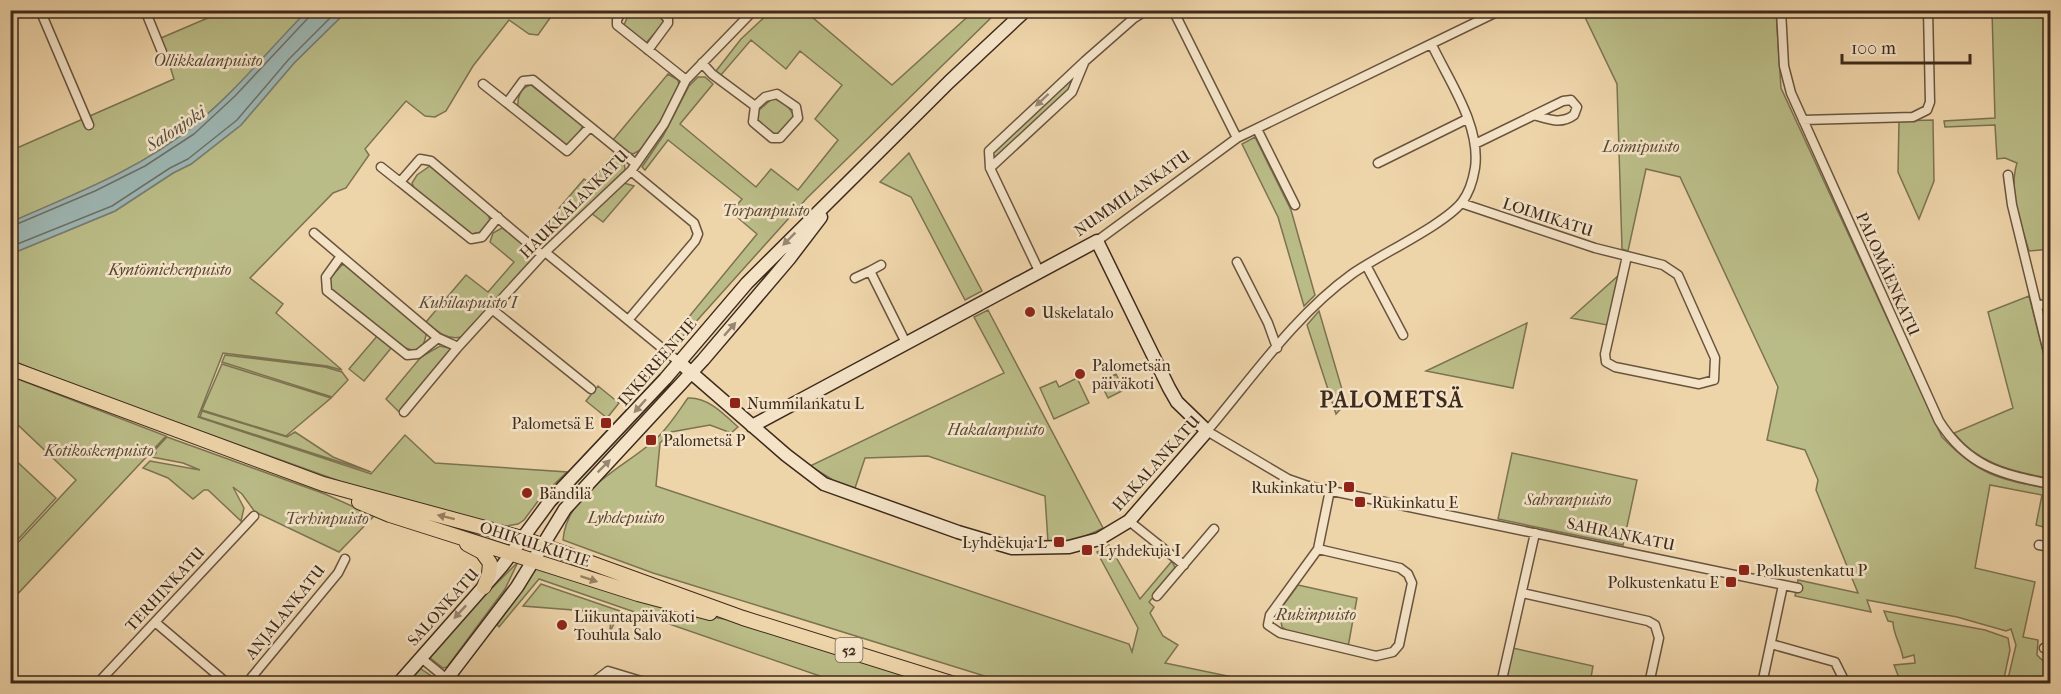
<svg xmlns="http://www.w3.org/2000/svg" width="2061" height="694" font-family="'IM FELL French Canon',serif">
<style>
.green{fill:#babc87;stroke:#7c7352;stroke-width:1.5}
.water{fill:#9db6b3;stroke:#777e77;stroke-width:1.5}
.lines{fill:none;stroke-linecap:round;stroke-linejoin:round}
.shore{stroke:#6e7068;stroke-width:1.5}
.street-casing{stroke:#6a543f;stroke-width:11}
.secondary-casing{stroke:#3e2a1c;stroke-width:15}
.primary-casing{stroke:#3e2a1c;stroke-width:16}
.street{stroke:#f4e3c7;stroke-width:8}
.secondary{stroke:#f4e3c7;stroke-width:12}
.primary{stroke:#eed4a9;stroke-width:14}
.oneway{fill:#998672}
.oneway2{fill:#967f62}
.poi-dot{fill:#8f2418;stroke:#f4e3c7;stroke-width:2}
.labels{text-anchor:middle;dominant-baseline:central;stroke-width:5;stroke-linejoin:round;paint-order:stroke}
.shield{fill:#f4e3c7;stroke:#75624f;stroke-width:1.5}
.shield-label{font-size:15px;font-weight:bold;fill:#3e2a1c}
.park-label{font-size:16px;font-style:italic;fill:#574731;stroke:#f4e3c7}
.street-label{font-size:16px;fill:#3e2a1c;stroke:#f4e3c7}
.poi-label{font-size:16px;fill:#3e2a1c;stroke:#f4e3c7;text-anchor:start}
.water-label{font-size:18px;font-style:italic;fill:#564d42;stroke:#f4e3c7}
.district-label{font-size:22px;font-weight:bold;letter-spacing:1.5px;fill:#3e2a1c;stroke:#f4e3c7}
</style>
<rect width="100%" height="100%" fill="#eed4a9"/>
<filter id="stains"><feTurbulence type="fractalNoise" baseFrequency=".00333" numOctaves="4"/><feColorMatrix values="0 0 0 0 .2 0 0 0 0 .09 0 0 0 0 .02 0 0 0 .5 -.17"/></filter>
<radialGradient id="worn" r=".72"><stop offset=".6" stop-color="#630" stop-opacity="0"/><stop offset="1" stop-color="#630" stop-opacity=".3"/></radialGradient>
<path class="green" d="M224,11H308C270,49 235,93 192,127C139,170 72,195 11,222L10,151L174,79L161,38Z
M347,11H555L538,35L529,34L509,20L473,66L446,111L435,117L425,116L406,101L365,149L369,155L346,188L333,193L250,278L283,304L276,313L342,370L327,366L223,353L198,417L371,474L405,435L435,463L567,472L541,497L524,520L518,524L501,527L367,491L64,382L11,360V254L115,211L173,173L191,164L241,125L294,63Z
M630,11C642,11 663,6 663,24L646,43L624,25Z
M771,11H805L892,85L974,11H998L807,198L675,345L669,341L757,234L731,212L742,199L668,140L645,170L642,167L663,136L689,86L698,77H705L713,84L680,124L756,187L771,169L798,190L838,140L815,119L842,85L800,51L786,69L751,40L721,75L716,71L741,39Z
M1582,11H1776L1781,88L1942,437C1979,476 1999,479 2050,489L2047,528L2036,525L2042,495L1990,485L1975,568L2035,582L2023,637L2038,640L2037,655L2042,660L2050,659L2049,683H2007L2016,645L2011,629L2006,631L1957,617L1867,600L1871,612L1795,596L1798,580L1858,593L1816,490L1818,480L1805,450L1767,440L1778,387L1680,177L1646,169L1628,251L1622,249L1617,84Z
M1992,11H2050V249L2029,251C2021,223 2008,192 2017,163L2005,158L1997,159L1995,125L1945,127L1944,121L1995,118Z
M1085,61L1077,83L990,168L994,144Z
M668,74L678,80L679,85C669,104 653,146 633,154L624,151L613,140Z
M531,85L583,126L573,142L565,147L518,107C517,97 521,87 531,85Z
M773,98L786,104L794,115C792,123 783,134 774,135L757,122L758,111Z
M1933,120L1934,181L1919,219L1898,172L1899,121Z
M1255,137L1291,210L1315,295L1304,306L1278,217L1242,144Z
M614,153L624,161L625,170L546,246H539L532,240L584,179L590,183Z
M909,153L982,291L965,300L911,197L880,182Z
M430,166L487,213L490,220L481,232L471,234L414,188L412,183L417,175Z
M624,183L634,186L603,222L591,213Z
M502,228L534,252L536,256L461,337C447,341 436,330 426,322L466,275L488,292L514,262L490,242L493,233Z
M342,265H348L427,332L423,346L415,351L402,347L330,289V278Z
M1619,275L1607,325L1571,318Z
M2029,296L2050,379V472L2043,477C2008,471 1976,461 1954,433L2013,408L1988,312Z
M988,310L1103,528C1084,538 1069,542 1048,542L1045,496L928,456L865,458L855,488L833,480L810,466L1004,373L974,317Z
M1319,311L1346,403L1336,414L1307,325Z
M1527,323L1513,388L1426,371Z
M378,335L392,347L364,381L349,369Z
M440,346L453,349L399,412L386,399L421,357Z
M225,355L325,367L342,372L348,380L332,397L222,362Z
M222,364L331,398L286,436L202,410Z
M1116,374L1124,390L1108,398L1100,382Z
M10,376L166,436L11,601V550L76,480L19,426L11,423Z
M1077,378L1089,403L1054,419L1040,388L1056,381L1059,387Z
M598,386L619,403L607,418L586,401Z
M688,398C708,397 724,414 738,427L731,433L710,425L671,432L660,443L656,486L1129,644L1132,652L1138,628L1097,552L1109,545L1140,599L1172,561L1175,568L1174,573L1149,602L1154,607L1150,613L1163,636L1178,645L1165,663L1261,683H1007L653,573L563,540C567,491 624,468 656,439C668,428 678,412 688,398Z
M202,411L287,437L295,432L333,457L371,472L200,417Z
M167,437L325,494L374,516L339,552L255,512L242,494L233,487L244,508L241,521L208,490H204L193,499L168,478L143,468L150,461L200,470L183,463L152,457L156,453L153,452Z
M1512,453L1637,480L1623,545L1498,519Z
M11,456L56,498L11,547H10Z
M518,562L505,589L447,667L443,668L429,657L440,640Z
M536,568L702,615L746,623L936,683H840L539,579L499,627L497,625Z
M541,584L620,611L610,632L611,613L523,606Z
M1298,585L1357,598L1348,647L1291,633L1282,627L1279,611Z
M1884,611L1985,630L2008,638L2010,650L2003,683H1901L1894,665L1915,663L1914,655L1903,658C1901,645 1893,634 1893,622L1888,621Z
M1513,648L1593,666L1590,683L1505,684Z
M418,667L433,677V683L403,684Z"/>
<path class="water" d="M308,10L347,11L294,63L241,125L191,164L173,173L115,211L11,254V222C72,195 139,170 192,127C235,93 269,49 308,10Z"/>
<g class="lines">
<path class="shore" d="M10,227L95,191L145,166L194,134L235,96L309,17L311,10
M10,247L112,206L170,168L188,159L237,120L289,59L338,10"/>
<g class="street-casing">
<path id="street" d="M40,10L89,125
M145,10L162,52
M622,10L617,20V25L686,80
M1173,10L1237,138
M1316,10H1327
M1781,10L1784,66L1791,93L1939,421C1968,467 2001,474 2050,484
M1432,45C1449,81 1481,126 1475,168C1473,180 1469,193 1462,202C1444,225 1379,255 1352,274C1295,315 1252,378 1207,431L1288,479L1308,486L1798,588
M648,50L668,23V19L660,10
M702,63L712,74L755,106L753,122L772,138H780L798,118L796,107L777,94L765,97L755,106
M483,84L507,103
M1803,120L1913,117L1927,110L1930,102L1928,10
M590,127L567,151L507,103L523,81L533,80L636,164
M1257,129L1295,205
M1475,144L1563,101L1571,100L1577,107L1574,115C1562,124 1550,120 1537,116
M1378,163L1467,119
M381,167L400,182
M990,168L1072,92L1084,63
M2008,175L2012,205L2050,360
M1461,203L1595,248L1663,265L1678,275L1715,358L1714,380L1699,384L1615,367L1606,362L1605,354L1627,256
M498,217L482,237L471,239L400,182L420,159L431,161L542,255
M314,233L341,256
M1097,241L1237,138L1501,10
M545,252L679,362
M1237,262L1268,323L1277,348
M1366,265L1403,335
M870,271L881,265
M1040,273L990,168L989,151L1085,61L1134,18L1147,10
M855,278L870,271L906,343
M2038,305L2050,304
M493,310L591,389
M629,319L695,241L698,234L694,223L631,171
M438,338L418,354L407,355L327,291L326,277L341,256L438,338L458,347
M404,412L458,347L542,255L631,171L664,124L686,80L754,10
M1129,521L1184,565
M2039,545L2050,547
M1318,549L1400,568L1408,574L1412,583L1399,645L1393,652L1376,656L1280,633L1268,625L1270,615L1318,549L1330,490
M1522,593L1648,621L1655,625L1659,638L1649,684
M1157,596L1214,529
M155,622L228,684
M1771,644L1835,662L1846,684
M2044,648L2050,650
M420,657L453,684
M97,684L254,516
M246,684L338,573L345,559
M591,684L608,671L651,684
M1501,684L1535,533
M1762,684L1783,585"/>
</g>
<g class="secondary-casing">
<path id="secondary" d="M679,362L786,455L824,484L958,532L1012,548L1069,547L1099,539L1129,521L1207,431L1177,402L1169,388L1097,241L752,426
M398,684L502,566L550,501L665,379L747,283L949,82L1026,10
M443,684L517,587L565,509L703,360L789,259L821,217"/>
</g>
<g class="primary-casing">
<path id="primary" d="M10,368L323,484L522,538L743,618L954,684
M359,502L390,515L638,594L710,613
M467,544L482,552L490,563L489,574L484,587"/>
</g>
<use href="#street" class="street"/>
<use href="#secondary" class="secondary"/>
<use href="#primary" class="primary"/>
</g>
<defs><path id="oneway-solid" d="M-6-.8H1V-3.2L6.5 0L1 3.2V.8H-6Z" transform="scale(1.5)"/></defs>
<g class="oneway">
<use href="#oneway-solid" transform="translate(1042 100) rotate(137)"/>
<use href="#oneway-solid" transform="translate(789 239) rotate(135)"/>
<use href="#oneway-solid" transform="translate(730 329) rotate(-49)"/>
<use href="#oneway-solid" transform="translate(640 406) rotate(132)"/>
<use href="#oneway-solid" transform="translate(604 466) rotate(-45)"/>
<use href="#oneway-solid" transform="translate(460 612) rotate(133)"/>
</g>
<g class="oneway2">
<use href="#oneway-solid" transform="translate(446 517) rotate(-166)"/>
<use href="#oneway-solid" transform="translate(589 579) rotate(18)"/>
</g>
<g class="poi-dot">
<circle cx="1030" cy="312" r="6"/>
<circle cx="1080" cy="374" r="6"/>
<rect x="729" y="397" width="12" height="12" rx="3"/>
<rect x="600" y="417" width="12" height="12" rx="3"/>
<rect x="645" y="434" width="12" height="12" rx="3"/>
<rect x="1343" y="481" width="12" height="12" rx="3"/>
<circle cx="527" cy="493" r="6"/>
<rect x="1354" y="496" width="12" height="12" rx="3"/>
<rect x="1053" y="536" width="12" height="12" rx="3"/>
<rect x="1081" y="544" width="12" height="12" rx="3"/>
<rect x="1738" y="564" width="12" height="12" rx="3"/>
<rect x="1725" y="576" width="12" height="12" rx="3"/>
<circle cx="562" cy="625" r="6"/>
</g>
<g class="labels">
<rect class="shield" x="835.5" y="638" width="27" height="24" rx="4.5"/>
<g class="shield-label">
<text x="849" y="650">52</text>
</g>
<g class="park-label">
<text x="208" y="60">Ollikkalanpuisto</text>
<text x="1641" y="146">Loimipuisto</text>
<text x="766" y="210">Torpanpuisto</text>
<text x="170" y="269">Kyntömiehenpuisto</text>
<text x="468" y="302">Kuhilaspuisto I</text>
<text x="996" y="429">Hakalanpuisto</text>
<text x="99" y="450">Kotikoskenpuisto</text>
<text x="1568" y="499">Sahranpuisto</text>
<text x="626" y="517">Lyhdepuisto</text>
<text x="327" y="518">Terhinpuisto</text>
<text x="1316" y="614">Rukinpuisto</text>
</g>
<g class="street-label">
<text transform="translate(1132 193) rotate(-35)">NUMMILANKATU</text>
<text transform="translate(574 204) rotate(-45)">HAUKKALANKATU</text>
<text transform="translate(1548 217) rotate(18)">LOIMIKATU</text>
<text transform="translate(1888 274) rotate(66)">PALOMÄENKATU</text>
<text transform="translate(657 362) rotate(-49)">INKEREENTIE</text>
<text transform="translate(1156 463) rotate(-48)">HAKALANKATU</text>
<text transform="translate(1621 534) rotate(12)">SAHRANKATU</text>
<text transform="translate(535 544) rotate(18)">OHIKULKUTIE</text>
<text transform="translate(165 589) rotate(-47)">TERHINKATU</text>
<text transform="translate(443 607) rotate(-48)">SALONKATU</text>
<text transform="translate(285 612) rotate(-51)">ANJALANKATU</text>
</g>
<g class="poi-label">
<text x="1042" y="312">Uskelatalo</text>
<text x="1092" y="365">Palometsän<tspan x="1092" dy="18">päiväkoti</tspan></text>
<text x="747" y="403">Nummilankatu L</text>
<text x="594" y="423" text-anchor="end">Palometsä E</text>
<text x="663" y="440">Palometsä P</text>
<text x="1337" y="487" text-anchor="end">Rukinkatu P</text>
<text x="539" y="493">Bändilä</text>
<text x="1372" y="502">Rukinkatu E</text>
<text x="1047" y="542" text-anchor="end">Lyhdekuja L</text>
<text x="1099" y="550">Lyhdekuja I</text>
<text x="1756" y="570">Polkustenkatu P</text>
<text x="1719" y="582" text-anchor="end">Polkustenkatu E</text>
<text x="574" y="616">Liikuntapäiväkoti<tspan x="574" dy="18">Touhula Salo</tspan></text>
</g>
<g class="water-label">
<text transform="translate(176 129) rotate(-33)">Salonjoki</text>
</g>
<g class="district-label">
<text x="1392" y="400">PALOMETSÄ</text>
</g>
</g>
<rect width="2061" height="694" fill="none" stroke="#eed4a9" stroke-width="36"/>
<rect x="12" y="12" width="2037" height="670" fill="none" stroke="#3e2a1c" stroke-width="3"/>
<rect x="18" y="18" width="2025" height="658" fill="none" stroke="#3e2a1c" stroke-width="1.5"/>
<path d="M1842 54v9h128v-9" fill="none" stroke="#3e2a1c" stroke-width="3"/>
<text x="1851" y="54" font-size="18" fill="#3e2a1c" stroke="#f4e3c7" stroke-width="4.5" paint-order="stroke">100 m</text>
<rect width="100%" height="100%" filter="url(#stains)"/>
<rect width="100%" height="100%" fill="url(#worn)"/>
</svg>
